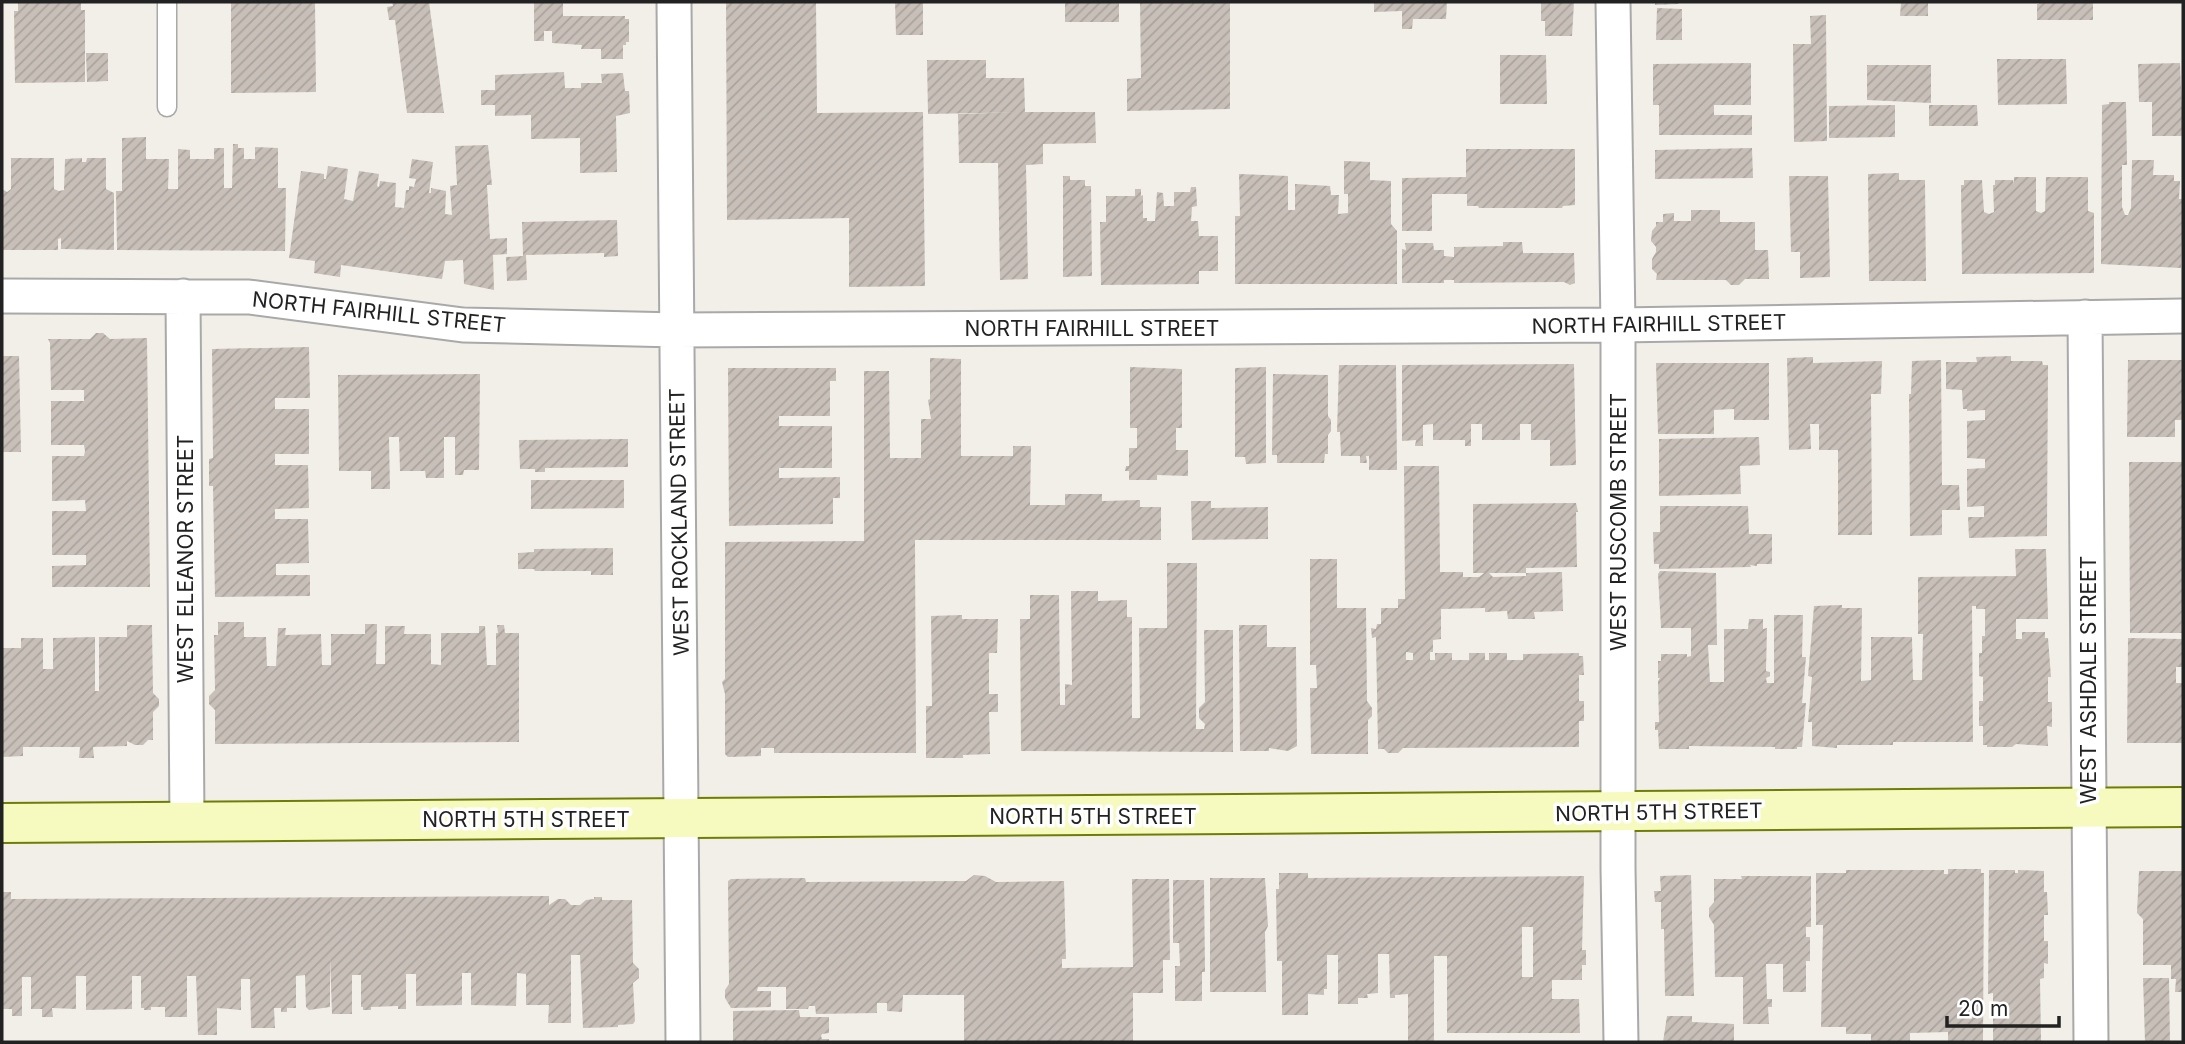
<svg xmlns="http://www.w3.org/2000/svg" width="2185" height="1044" font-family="Inter,sans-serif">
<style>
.building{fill:url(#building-hatch);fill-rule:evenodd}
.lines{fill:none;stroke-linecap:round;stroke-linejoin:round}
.lane-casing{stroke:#a9a9a9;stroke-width:21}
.street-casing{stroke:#a9a9a9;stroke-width:37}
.secondary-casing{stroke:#707d05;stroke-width:42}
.lane{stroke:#fff;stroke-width:18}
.street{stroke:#fff;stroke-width:33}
.secondary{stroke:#f7fabf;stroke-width:38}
.labels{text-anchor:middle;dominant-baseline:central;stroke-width:7;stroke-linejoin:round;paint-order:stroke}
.street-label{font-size:21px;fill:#222;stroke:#fff}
</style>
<defs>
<pattern id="building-hatch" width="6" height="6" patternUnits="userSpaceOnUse" patternTransform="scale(1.75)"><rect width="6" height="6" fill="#c7bfb8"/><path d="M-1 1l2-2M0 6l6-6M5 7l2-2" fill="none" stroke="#aba49e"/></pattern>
</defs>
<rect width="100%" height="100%" fill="#f2efe9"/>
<path class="building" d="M18,2H81V10H85V82L15,83L14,11H18Z
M231,2H315L316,92L231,93Z
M392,2H429L444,113H407L395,20H389L387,7L393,6Z
M534,2H563V16H625V19H629V42H626V45H623V59H601V49H581L582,45L552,43V31H544V41H534Z
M726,2H816L817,113L923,112L925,286L849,287V218L727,220Z
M895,2H923V35H896Z
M1065,2H1119V22H1065Z
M1140,2H1230V109L1127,111V79L1141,78Z
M1374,2H1447L1446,19H1413L1412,29H1402V11L1374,12Z
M1541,2H1574L1572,36H1545V21H1541Z
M1655,2H1679L1678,4L1655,5Z
M1901,2H1928V16H1900Z
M2039,2H2093V20H2037V4H2039Z
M1657,8L1682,9V40H1656Z
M1826,15L1827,141L1794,142L1793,44H1811L1810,16Z
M86,53H108V81L87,82Z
M1500,55H1546L1547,104H1500Z
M1997,59H2066L2067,104L1998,105Z
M927,60H986V78H1024L1025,112L928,114Z
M1751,63V105H1714V115H1752V135H1659V105H1653V64Z
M2180,63L2183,136H2152V102H2139L2138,64Z
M1867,65H1931V103L1867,100Z
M564,72L565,88H581V83H602L601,74L623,73L625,91H629L630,113L616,116L617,172L580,173V138L531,139V115L495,116V105H481V90H495V75Z
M2109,102H2126L2127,165H2122V207L2125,215H2128L2131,208L2132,160H2154L2153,175H2174V181H2180L2179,199H2183L2181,268L2101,264L2102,105L2109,104Z
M1895,105V137L1829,138V106Z
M1929,105H1977L1978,126H1929Z
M1027,112H1095L1096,143L1043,144V164L1026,165L1028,279L1000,280L998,163H959L958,114Z
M146,137V159H169L168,189H178V149L190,150V159H214V148H224V188H232L233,144H238V148H244V159H255V147L278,148V188H286L285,251L117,250L116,191H122V138Z
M488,145L492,185H487L490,239L507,238V254L493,255L494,290L464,284L463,260L445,261L442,279L341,265L340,277L314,273L315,261L289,258L301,171L324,174V179H326L328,166L348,169L344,199L353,201L359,171L379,174L377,186L379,187L380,181L396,183L395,207L404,208L406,190H409V186L414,187L416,179L409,178L412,159L433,162L429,193H431V188L446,191L445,214L452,215L450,186L457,185L455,146Z
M1752,148L1753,178L1655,179V150Z
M1466,149H1575V205L1563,206L1562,208H1479L1478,206H1467V194H1432V231H1402V178L1466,177Z
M11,158H54V189L59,191L64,190L65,159L82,158V162H86L87,158H106V189L114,193V250L61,249V238L58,239V250H2V189L7,192L11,189Z
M1344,161L1370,162V180L1391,181V224L1397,231V284H1235V216H1240L1239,174L1288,176V210H1295V184L1330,186L1331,195H1339L1338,214L1348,213V194H1344Z
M1899,173V180H1925L1926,281H1869L1868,174Z
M1063,176H1070V180H1085V186H1091L1092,276L1063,277Z
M1789,176H1828L1830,277L1800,278V252H1791Z
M2014,177H2036V211L2041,213L2045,211L2046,177H2088V211L2094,213V273L1962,274L1961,185H1964V180H1982L1984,212L1989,214L1994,212L1993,185H1995V180H2013L2014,184Z
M1191,187H1196L1197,206L1192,207L1191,221H1198L1199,236H1218V271H1199V284L1101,285L1100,222H1106V196H1135V189H1141V196L1143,195V218H1147V221H1155L1157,192L1163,193L1164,206H1174V192H1190Z
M1691,210H1720V222H1755V250H1768L1769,279H1745L1739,285H1731L1726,280H1656L1657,274L1652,269V259L1656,252V247L1651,241L1652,231L1656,226V222H1663V214L1674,213V221H1691Z
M617,220L618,256L604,257V253L526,255L527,280L507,281L506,257L523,256L522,222Z
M1503,242H1522L1523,253H1574L1575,283L1570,285L1564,282L1454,283V280H1444V283H1402V249L1406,250L1405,243H1433L1434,250H1444V256L1454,257V247L1503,246Z
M96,333H103L110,339L147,338L150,587H52V566L86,565V555H52V511H86L85,500L52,501V456H84L85,451L84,445H51V401H84V390H51L50,343L48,339H90Z
M309,347L310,398H275V409H309V454H275V465H308L309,508L275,509V519H308L309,563L276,564V575H310V596L215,597L213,486H209V459L213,458L212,349Z
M2,356H19L21,452H2Z
M2011,356V361H2042L2043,365H2048L2047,536L1969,538L1968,517H1984V506L1967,507V469L1985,468V459L1967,458V421L1985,420V410L1967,411V409H1963L1962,390L1946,389V362H1977L1976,357Z
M1813,357V363L1882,361L1881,394H1871L1872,535H1838V450H1819V424H1810L1811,449L1789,450L1787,358Z
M930,358L961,359V456H1013V446H1031L1030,505H1065V494H1102V501L1140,500V507H1161V540H915L916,753H774V748H761V756L728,757L725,754V694L722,682L725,679V542L864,541V371H889L890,458H921V419H931L928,400L930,399Z
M1941,360L1942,485H1959L1960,510H1942V535L1910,536L1909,394H1911L1912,361Z
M2128,360H2183V420H2175V437H2127Z
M1656,363H1769V420H1734V409L1714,410V434H1658Z
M1574,364L1576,465L1550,466V440H1531V424H1520V440H1482V424H1471V446H1465V440H1433V424L1423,425V446H1415L1416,440L1402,441V365Z
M1339,365H1396L1397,470H1369V456H1366L1367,463H1360V456H1341L1340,432H1337Z
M1130,367L1182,369V428H1176V450H1188V476L1157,475V480H1129V471H1125L1126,466H1129V448H1137V428H1130Z
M1266,367V463L1246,464L1245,457H1235V368Z
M728,368H836V381H830V416H779V426H832V468H779V478L840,477V498H833V524L729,526Z
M480,374L479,470H464L463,475H455V437H444V478H426L425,471H400L399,437H389L390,489H371V471H339L338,375Z
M1273,374L1328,375V416L1331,420V431L1328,435V454H1325L1324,463H1277V455H1272Z
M1759,437L1760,465L1740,466L1741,494L1659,496V439Z
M628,439V467L545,468V472H535V469H520L519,440Z
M2129,462H2183V633H2130Z
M1404,466H1439L1440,572H1463V577H1479L1484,573H1473V504L1576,503L1578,512H1576L1577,567L1526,568V573H1489L1493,577L1526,576V573L1562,572L1563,611L1534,612L1535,619H1508L1507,611L1485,612V608L1441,609V639L1433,640V652H1430V660H1435V653H1452V660H1469V653H1485V660H1489V653H1507V660H1523V654L1579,653V656H1583L1584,675H1579V701H1584V721H1579V747L1403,748L1398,753H1388L1384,749H1378L1376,637L1372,638L1371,628L1376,629L1377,624H1381V608H1398V599H1405ZM1406,652L1413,653V660H1406Z
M531,480H624V508L531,509Z
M1191,501H1211V508L1268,507V539L1192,540Z
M1660,506H1748L1749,534H1772V564H1757V566L1750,565L1751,567L1659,569V564H1654L1653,532H1660Z
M613,548V575H591V571H535L534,569H518V553L534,552V549Z
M2015,549H2046L2048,619H2016V639H2022V632H2045V638H2048L2051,677H2048V702H2052V727L2047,726L2048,746L2016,744L2012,747H1987V745H1983V726H1979V701H1983V677L1979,676V653H1982V636H1985V609H1976V606H1972L1973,742H1893V745H1837V748L1812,746V722H1808L1812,677L1808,676L1814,606L1842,605V608H1862L1861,681L1871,680V637H1912L1913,680H1922L1923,634H1918V577L2016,576Z
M1310,559H1337V608H1366L1367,701L1372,708V716L1368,720V754H1311L1310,688H1317L1316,665H1310Z
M1167,563H1197L1196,729H1204L1205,724L1199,718V708L1205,702L1204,630H1233V752L1021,751L1020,619H1030V595H1059L1060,705H1065V684L1072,685L1071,591H1098V601L1127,600V617H1132V718H1140L1139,628H1167Z
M1660,571L1716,573L1717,645H1708L1710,682H1724V629H1748L1749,619H1763V629L1767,628L1766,671L1770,672V676L1766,678L1767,683H1774V615H1803L1802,657H1806L1802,703H1806L1802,747H1797V749H1775V747L1689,746V749H1659L1658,730H1655V722H1659L1658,681L1660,678H1658V661H1661V654H1687V657L1691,656V628H1661L1658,574Z
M962,615V619H998L997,653H989V694H998V712H989L990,754L963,755V758H926V706H932L931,616Z
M218,622H244V637H266L267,666H276L278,628H286L285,635L321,634L322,665H331V634H365V624H377L376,664H385V626H405L404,634H431V664L441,665V633H479V626H485L487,665H496V633H498L497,625H504L505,633H519V742L215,744V710L209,704V696L215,690L214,635H218Z
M127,625H152L153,693L159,699V706L153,712V740H148L143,745H135L127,741V746L93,747L94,758H79L80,747H23V756L2,757V648H21V638H43V669H53V638L95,637V691H99V637H127Z
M1239,625H1267V647H1296L1297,746L1288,751L1269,748V751H1240Z
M2128,638L2182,639L2183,667H2176V683H2183L2182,743H2127Z
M1948,869H1981V873H1984L1983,1042H1948V1032L1910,1033V1042H1871V1034H1846V1027H1821L1823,925H1816V873H1846V870H1944V874H1948Z
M1989,870H2015V873H2018V870L2044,871V892H2047L2048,915H2044V941H2048V964L2044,963V978L2040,979L2041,1042H1993V993L1988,994Z
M2139,871H2183V992H2175L2176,979H2171V965H2143V919L2137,913Z
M1279,873H1308V878L1584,876L1582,950H1586V965H1582V980H1552V999H1579L1580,1033H1447V956H1434V1042H1408V994L1395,995V998H1390L1389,954H1378V993L1367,994L1368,998H1358V1004H1338V955H1327V989H1324V995L1308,994V1015H1282V961H1277L1276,889H1279ZM1522,927H1533V977H1522Z
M974,875L985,876L996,882L1064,881L1066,959H1062V968L1133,967L1132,879H1169L1170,960H1163V993H1133V1042H964V995H903L902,1012L887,1011V1003H877V1013L816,1014L815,1006H809L808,1009H786V987H758L757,991H771V1007L731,1008L725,998V990L729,984L728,881L731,879L805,878L806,882H808L966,881Z
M1691,875L1694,996H1665L1664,929H1661V902H1655L1654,891H1661L1660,876Z
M1741,876H1811V927H1806V937H1810V961H1806V992H1783V964H1766L1767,999H1772V1007H1768L1769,1024H1743V977H1715L1714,925L1709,917V908L1714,902V879H1742Z
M1210,878H1265L1268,926L1265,932L1266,992H1210Z
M1173,880H1204L1205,972H1202V1001H1175V966H1180L1179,943H1173Z
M2,892H11V899L549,896V905L558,899H565L571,905H580L586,900L594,899V897H602V900H632L633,963L639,969V978L633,983L635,1021L633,1024L618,1025V1027L583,1028L580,955H571V1023H548L549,1005H526V974L517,973L516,1006L471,1005V973H462V1005L416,1006V974H406V1009H398V1006L371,1007V1010H363V1007H361V975H352V1014H332L330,957V1007L309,1010L306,1007L305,975L296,976V1008H287V1012H281V1008H274L275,1028H251L250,979H241V1010L217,1008V1035H198L196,976H187V1017H165V1007H151V1010H144V1008H141V976H132V1009L86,1010V976H76V1009L52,1008L53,1017H42V1009H31V977H22V1016H12V1009H2Z
M2143,978H2169L2170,1042H2145Z
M799,1010L800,1017H829V1033L822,1034L821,1036L822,1039H829V1042H733V1011Z
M1667,1016H1692V1022L1734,1024V1042H1663Z"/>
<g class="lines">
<g class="lane-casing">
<path id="lane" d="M167,2V107"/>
</g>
<g class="street-casing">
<path id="street" d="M674,2L683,1042
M1613,2L1618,325V868L1621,1042
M2,296L249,297L463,325L677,330L1618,325L2183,316
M183,296L187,822
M2085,317L2091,1042"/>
</g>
<g class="secondary-casing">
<path id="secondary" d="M2,823L2183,807"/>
</g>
<use href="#lane" class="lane"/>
<use href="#street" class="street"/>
<use href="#secondary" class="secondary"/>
</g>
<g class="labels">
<g class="street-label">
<text transform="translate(379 312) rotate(6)">NORTH FAIRHILL STREET</text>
<text transform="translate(1659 324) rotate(-1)">NORTH FAIRHILL STREET</text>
<text x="1092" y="328">NORTH FAIRHILL STREET</text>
<text transform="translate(679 522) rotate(-91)">WEST ROCKLAND STREET</text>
<text transform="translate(1618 522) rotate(-90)">WEST RUSCOMB STREET</text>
<text transform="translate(185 559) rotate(-90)">WEST ELEANOR STREET</text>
<text transform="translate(2088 680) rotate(-90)">WEST ASHDALE STREET</text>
<text transform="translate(1659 812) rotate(-1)">NORTH 5TH STREET</text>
<text x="1093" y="816">NORTH 5TH STREET</text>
<text x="526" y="819">NORTH 5TH STREET</text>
</g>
</g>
<rect width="2185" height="1044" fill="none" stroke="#222222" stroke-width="7"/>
<path d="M1947 1016v10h112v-10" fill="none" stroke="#222222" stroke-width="3.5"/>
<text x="1958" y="1016" font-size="21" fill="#222222" stroke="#ffffff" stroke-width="5" paint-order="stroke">20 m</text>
</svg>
